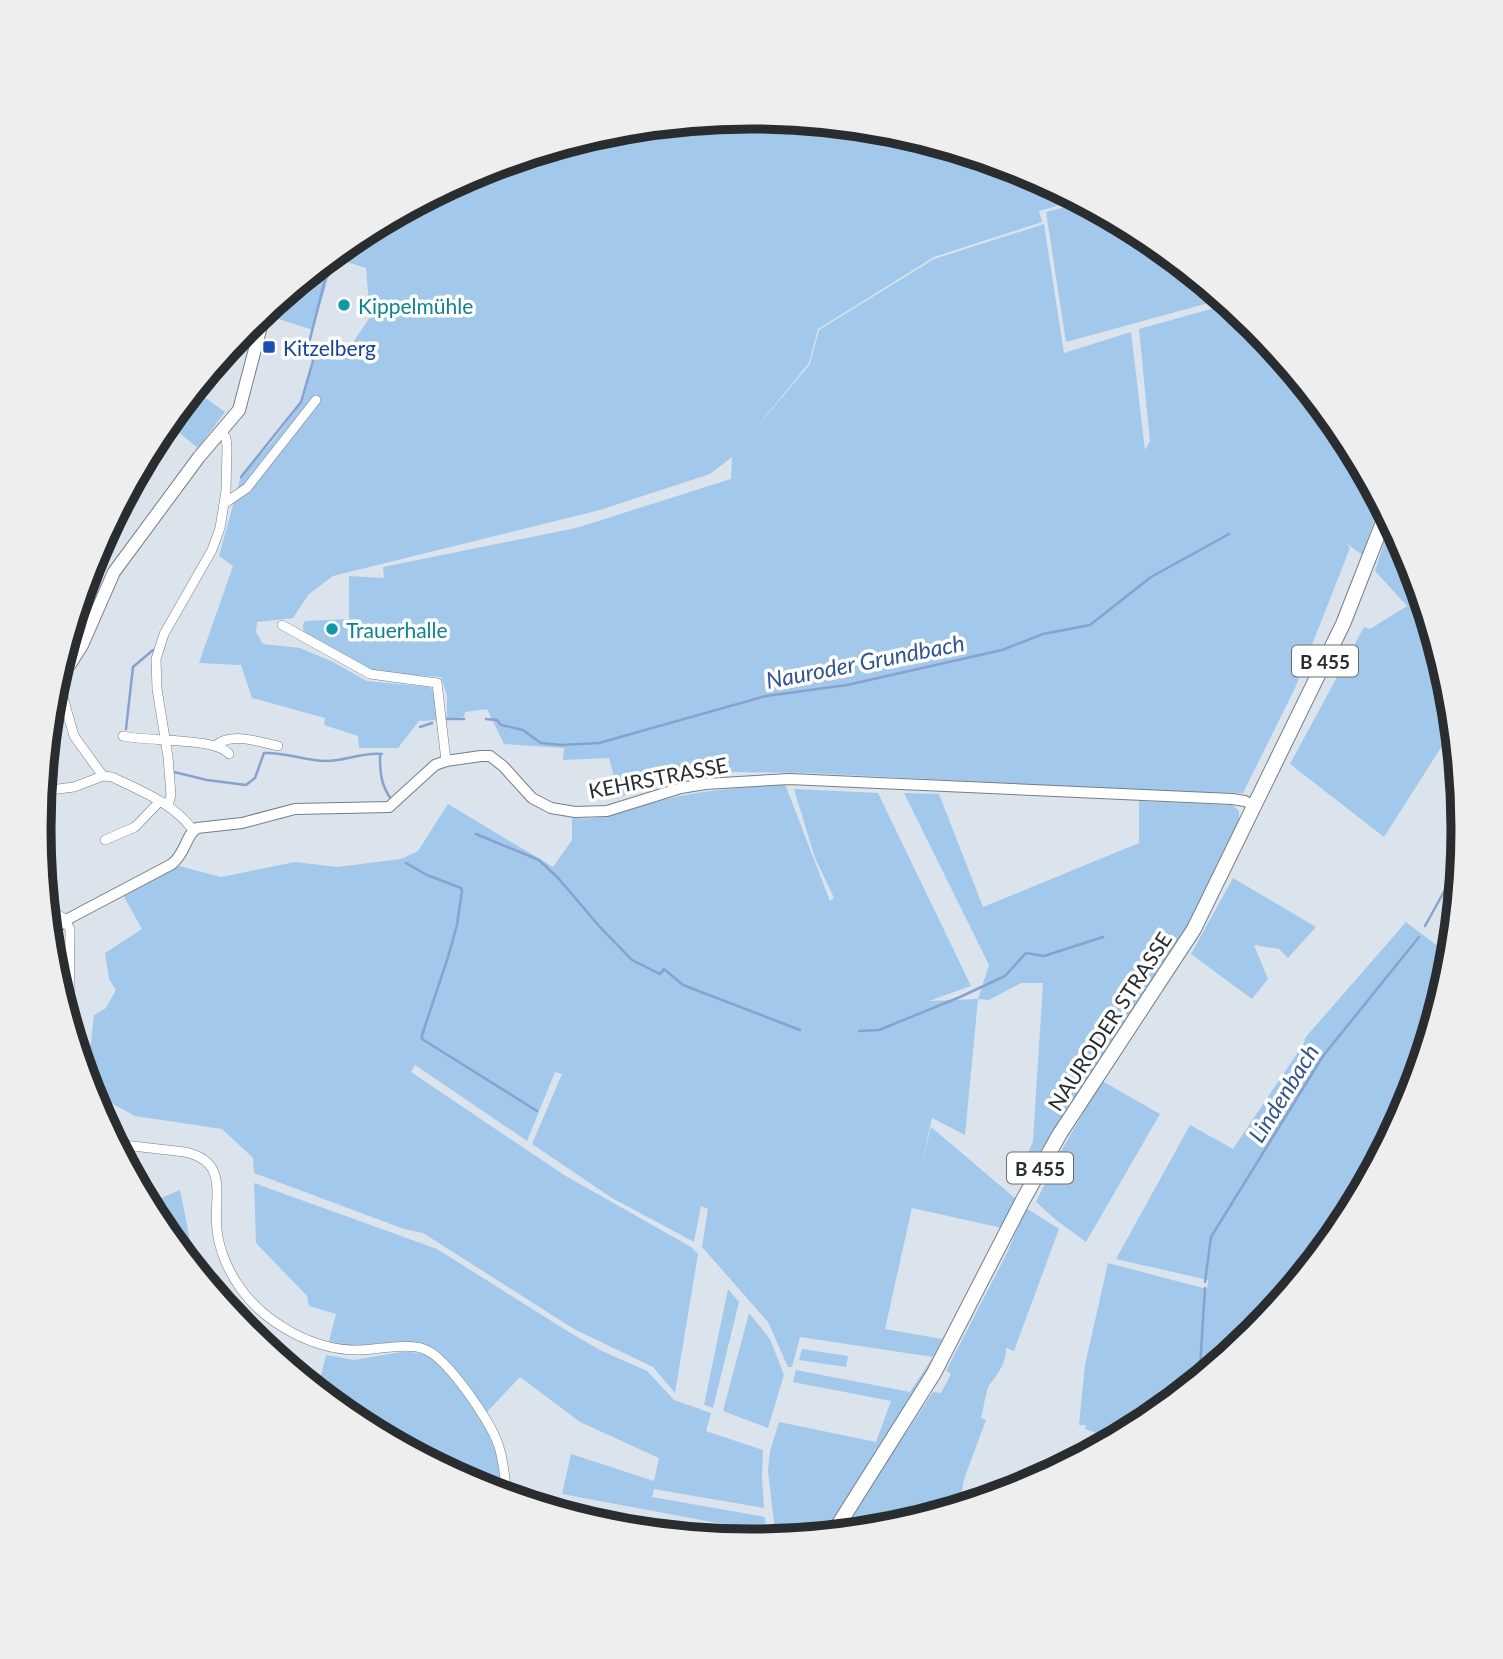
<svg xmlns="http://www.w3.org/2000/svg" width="1503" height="1659" font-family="Lato,sans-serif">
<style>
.green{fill:#a2c8eb}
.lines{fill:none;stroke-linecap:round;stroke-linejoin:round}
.stream{stroke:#87a2ce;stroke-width:2.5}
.minor-casing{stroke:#767e85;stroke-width:10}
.tertiary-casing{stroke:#767e85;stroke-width:12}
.secondary-casing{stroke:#767e85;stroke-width:14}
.primary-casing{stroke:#767e85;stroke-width:16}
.minor{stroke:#fff;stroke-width:9}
.tertiary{stroke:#fff;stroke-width:10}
.secondary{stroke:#fff;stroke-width:12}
.primary{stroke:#fff;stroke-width:14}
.culture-dot{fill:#0f9aa8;stroke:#fff;stroke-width:2.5}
.transit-dot{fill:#1a4fb4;stroke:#fff;stroke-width:2.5}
.labels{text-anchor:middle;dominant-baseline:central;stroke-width:7;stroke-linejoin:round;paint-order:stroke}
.shield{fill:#fff;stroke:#6a6c6e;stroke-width:2}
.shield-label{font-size:19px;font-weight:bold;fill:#2a2d30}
.culture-label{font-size:21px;fill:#0d838f;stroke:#fff;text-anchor:start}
.transit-label{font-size:21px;fill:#164399;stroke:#fff;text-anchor:start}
.street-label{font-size:21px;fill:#2a2d30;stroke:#fff}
.water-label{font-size:23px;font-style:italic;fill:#31558d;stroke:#fff}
.rim{fill:none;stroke:#2a2d30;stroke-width:9}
</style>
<rect width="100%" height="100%" fill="#dbe4ed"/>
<path class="green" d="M752,117L891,130L1025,171L1079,200L1039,211L1042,222L934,257L818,329L809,363L747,439L810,364L819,330L934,259L1044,224L1064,353L1131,332L1145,450L1150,441L1139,329L1229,304L1256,326L1345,434L1381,501L1362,555L1346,543L1350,548L1295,688L1243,793L1176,792L809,773L734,772L672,781L619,797L609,758L563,760L564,748L504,744L487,709L465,712L464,717L447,719V695L441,677L371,672L304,634L303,625L305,621L349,619V576L384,578L383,567L576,528L731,479L732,457L710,474L600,510L333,576L308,595L293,618L257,622L256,632L263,644L300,648L333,662L367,681L429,687L433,690L438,720L419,721L398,748H359L358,736L324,725L325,718L252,698L241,665L199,663L233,566L219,556L241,476L272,442L302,402L314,361L309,343L343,357L370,317L366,268L334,258L313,330L269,316L272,305L356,236L479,171L613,130Z
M1083,202L1148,237L1223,299L1066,342L1046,212Z
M202,380L208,384L203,396L225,412L198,448L177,431L156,438Z
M1391,521L1410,557L1451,691L1456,745L1449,743L1442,746L1384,837L1290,764L1364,627L1370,629L1407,606L1375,571Z
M785,784L830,901L834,898L815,858L794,789L878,793L971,986L929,1001L978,999L989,965L904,793L939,794L983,907L1139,843V801L1232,805L1239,811V821L1188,926L1073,1101L1025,1179L1019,1174L1033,1141L1043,983H1021L989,1000L978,999L965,1135L932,1118L921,1167L931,1127L1016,1199L1002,1228L912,1208L885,1329L942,1339C910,1409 863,1469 824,1535L776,1540L768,1471L770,1451L779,1422L876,1442L891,1401L793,1382L796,1370L910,1392L933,1357L800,1337L792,1367H788L768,1322L702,1247L708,1209L701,1206L694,1242L612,1198L532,1144L562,1074L555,1072L527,1141L415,1065L411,1072L564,1175L691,1247L698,1254L675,1393L653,1367L574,1329L423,1233L404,1229L254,1173L253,1158L222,1129L135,1116L100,1097L94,1076L93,1060L87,1053L91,1043L94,1015L106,1008L116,990L109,979L105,953L142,929L123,895L179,866L221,877L295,862L337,867L401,859L418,851L448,804L553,867L572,840V818C612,821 630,807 667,799C706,790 745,787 785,784Z
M1233,878L1316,927L1288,958L1279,949L1254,945L1268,979L1252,999L1191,954Z
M1447,920L1455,926L1453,947L1439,936Z
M1406,922L1452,957L1451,969L1410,1103L1344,1226L1255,1334L1147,1423L1115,1440L1085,1429L1086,1425H1079L1085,1365L1108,1263L1207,1289L1208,1280L1116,1259L1190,1125L1233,1149L1304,1043L1305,1038Z
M1102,1081L1160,1114L1086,1242L1056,1220L1036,1202L1061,1151Z
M254,1183L437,1249L569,1332L600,1350L647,1371L674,1400L711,1413L706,1431L763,1450L762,1478L764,1508L654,1489L652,1497L765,1517L766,1532L562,1494L571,1454L654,1481L659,1458L580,1422L520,1377L487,1412L457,1371L435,1349L414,1343L352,1346L329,1341L336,1314L309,1306L307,1296L256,1243Z
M180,1190L193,1255L185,1258L158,1225L147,1204Z
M1026,1208L1059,1229L1014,1351L1006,1348C1006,1364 999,1372 990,1384C985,1392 984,1408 981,1418L986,1420L964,1479L959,1508L890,1529L843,1533L877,1476L933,1392L941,1393L951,1374L946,1371L1007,1253Z
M728,1289L739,1302L713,1408L704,1405Z
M749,1313L770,1339L784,1375L768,1428L723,1411Z
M802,1349L848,1356L846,1367L799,1360Z
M401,1352C412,1352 423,1352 433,1359C448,1370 489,1428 494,1447C499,1463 500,1479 502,1495L478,1488L355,1422L317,1391L326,1355L354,1360Z
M555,1511L759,1542L612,1529Z"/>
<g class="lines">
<path class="stream" d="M241,477L301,402L313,361L309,343L331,256
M446,719H464
M486,719L497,720L501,725L523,730L541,743L561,745L599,743L766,696L847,685L1002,650L1043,634L1090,625L1151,577L1229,534
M420,727L432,723
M126,729L133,667L153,650
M380,756C380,773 381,785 391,799
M174,772L207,780L246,785L255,778L264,753C285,752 306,761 326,761C347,761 361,752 382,754
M476,834L539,860L559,879L599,926L632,960L660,974L664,969L683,985L800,1030
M406,863L427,875L461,888L462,891L457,925L448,957L422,1035V1039L537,1111
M1425,926L1461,861
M859,1031L879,1030L960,997L1005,976L1026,953L1044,956L1103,937
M1205,1282L1211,1237L1323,1056L1419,937
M1205,1288L1200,1368L1201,1371L1207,1374"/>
<g class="minor-casing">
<path id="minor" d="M225,503L247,488L316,400
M282,625L370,674L437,683L446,761
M54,683L63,697L74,736L103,776L112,777C141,791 173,803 193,830
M123,736C149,742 215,737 229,754
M216,745C233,732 259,742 278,746
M42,791L74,787L103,776
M168,805L171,795L168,757L157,689L156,659L164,634L212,550L220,528L226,491L227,447L226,438L222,432
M105,840L135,827L160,801
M46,906L63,918L70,929L69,1024
M115,1144L185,1152C230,1162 213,1196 217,1230C219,1250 229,1273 241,1289C267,1325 316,1351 360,1350C381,1349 405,1343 424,1349C447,1357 490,1421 498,1444C504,1460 505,1480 507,1497"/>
</g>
<g class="tertiary-casing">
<path id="tertiary" d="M49,934L66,920L172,864C187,851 185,836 197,828L242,823L295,809L389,807L435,765L446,761L481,756H490L503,766L532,798L551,808L575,812L607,811L681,788L705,784L789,779L1232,799L1245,801L1254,806"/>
</g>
<g class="secondary-casing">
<path id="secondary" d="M55,680L70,664L82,645L114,572L199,457L239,410L265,311"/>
</g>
<g class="primary-casing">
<path id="primary" d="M832,1535L934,1373L1023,1200L1059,1135L1194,929L1343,624L1387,512"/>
</g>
<use href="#minor" class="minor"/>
<use href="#tertiary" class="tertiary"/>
<use href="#secondary" class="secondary"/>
<use href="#primary" class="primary"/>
</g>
<g class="culture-dot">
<circle cx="344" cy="305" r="7"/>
<circle cx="332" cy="629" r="7"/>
</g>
<rect class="transit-dot" x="262" y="340" width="14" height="14" rx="3.5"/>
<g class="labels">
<g class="shield">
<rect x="1292" y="645.5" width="66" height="31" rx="5"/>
<rect x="1007" y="1152.5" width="66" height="31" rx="5"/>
</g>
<g class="shield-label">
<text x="1325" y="661">B 455</text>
<text x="1040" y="1168">B 455</text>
</g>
<g class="culture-label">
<text x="358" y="305">Kippelmühle</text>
<text x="346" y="629">Trauerhalle</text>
</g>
<g class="transit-label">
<text x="283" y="347">Kitzelberg</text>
</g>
<g class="street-label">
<text transform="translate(658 777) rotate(-11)">KEHRSTRASSE</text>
<text transform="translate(1109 1021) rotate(-57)">NAURODER STRASSE</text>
</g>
<g class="water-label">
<text transform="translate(865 661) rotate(-11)">Nauroder Grundbach</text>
<text transform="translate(1283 1093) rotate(-58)">Lindenbach</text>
</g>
</g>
<path d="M0 0H1503V1659H0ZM51 829a700 700 0 1 1 1400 0a700 700 0 1 1-1400 0Z" fill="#eee" fill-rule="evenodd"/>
<path class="rim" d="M51 829a700 700 0 1 1 1400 0a700 700 0 1 1-1400 0Z"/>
</svg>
